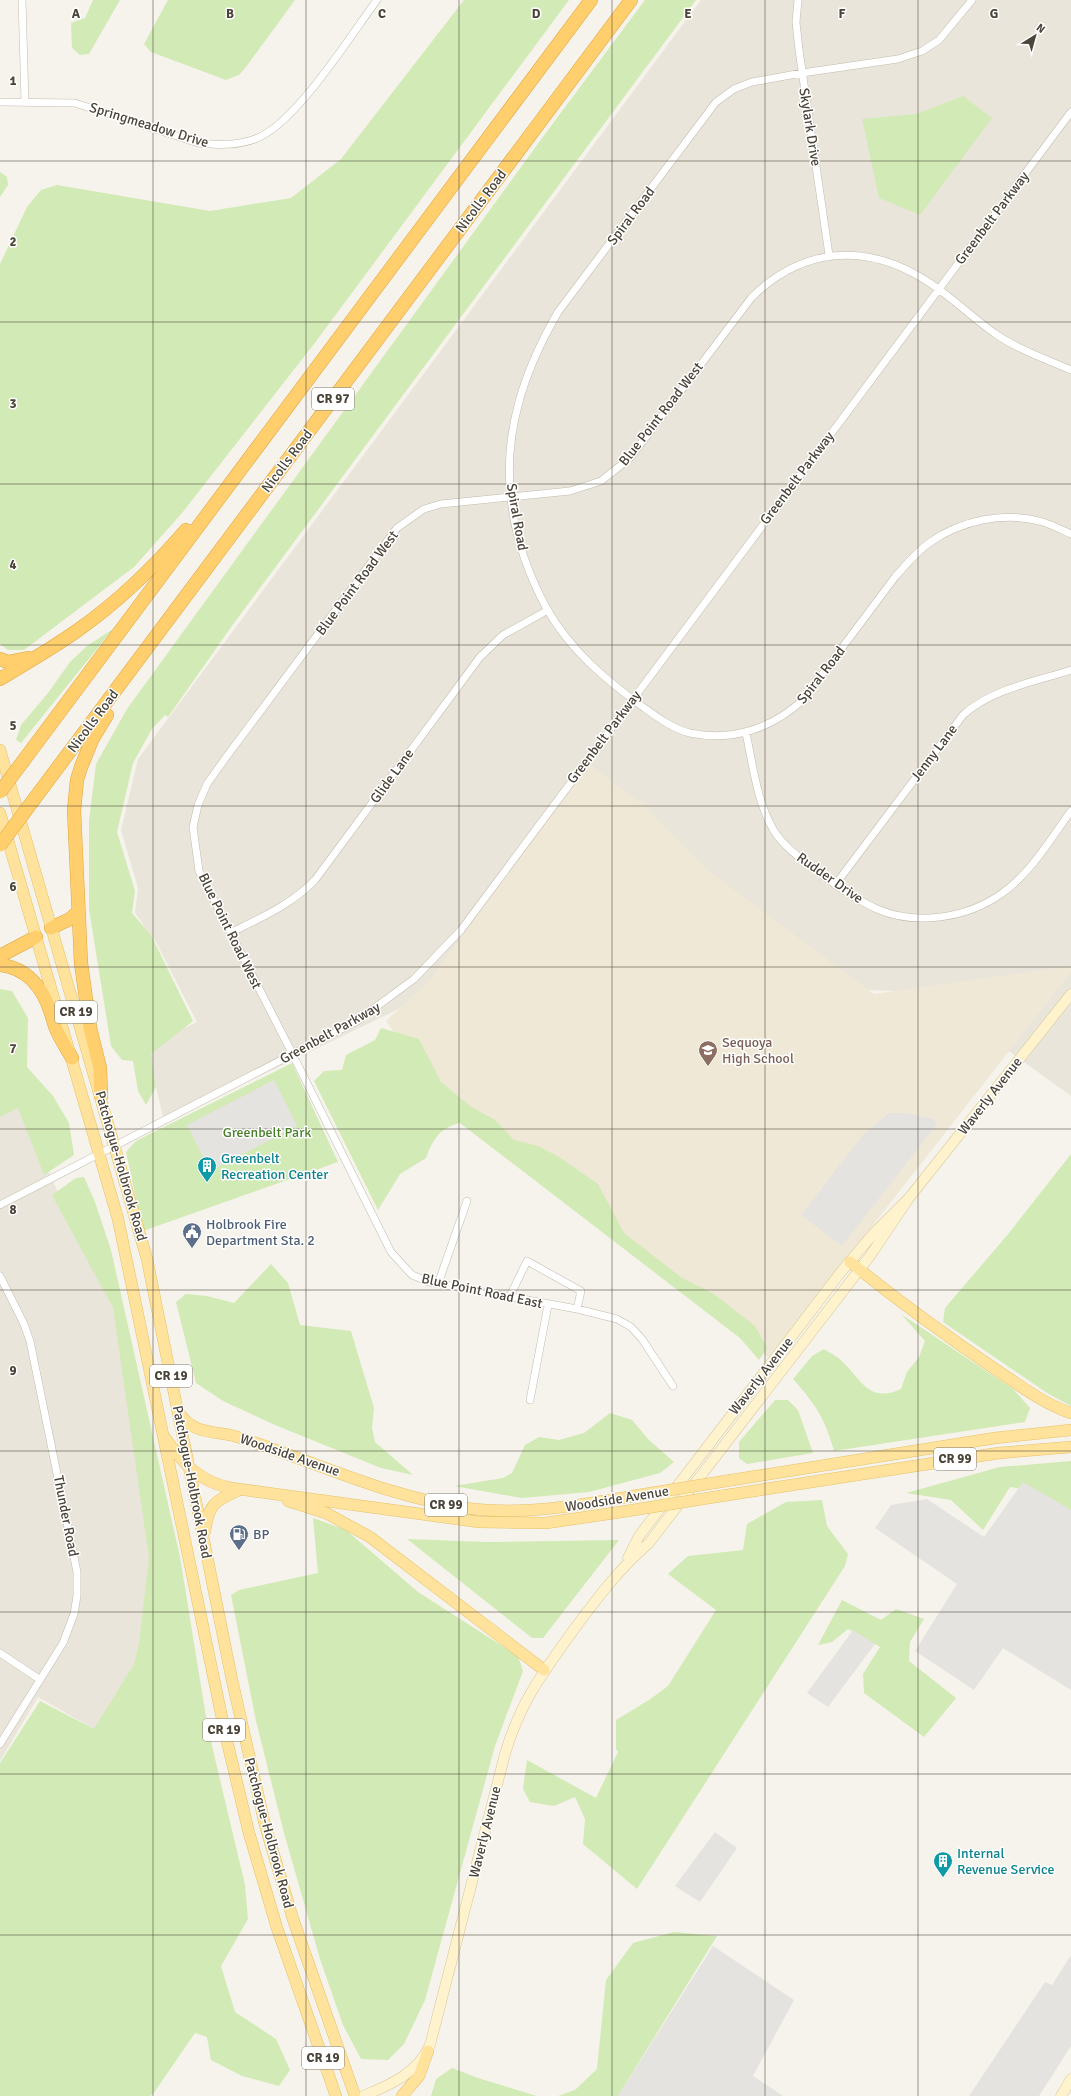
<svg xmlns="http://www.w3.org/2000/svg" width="1071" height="2096" font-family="Signika,sans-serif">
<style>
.residential{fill:#eae5da}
.education{fill:#efe8d6}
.green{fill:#d2eab5}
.parking{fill:#e5e3e0}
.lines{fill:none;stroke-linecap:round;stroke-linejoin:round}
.street-casing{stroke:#c2bbae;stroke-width:8}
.secondary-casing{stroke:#d6c79b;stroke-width:11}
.primary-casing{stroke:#e6c16a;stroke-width:12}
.highway-casing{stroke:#e0a43c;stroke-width:14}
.street{stroke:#fff;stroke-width:7}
.secondary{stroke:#fff3cd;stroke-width:10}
.primary{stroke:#ffe39c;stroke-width:11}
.highway{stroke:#ffcf6e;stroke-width:13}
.primary-bridge-casing{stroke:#e6c16a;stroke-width:12;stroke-linecap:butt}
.highway-bridge-casing{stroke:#e0a43c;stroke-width:14;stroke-linecap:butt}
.primary-bridge{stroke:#ffe39c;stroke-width:11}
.highway-bridge{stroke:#ffcf6e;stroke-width:13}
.grid{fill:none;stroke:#4b4439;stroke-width:1;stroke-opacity:0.55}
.labels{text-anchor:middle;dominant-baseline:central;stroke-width:3;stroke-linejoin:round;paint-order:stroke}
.shield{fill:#fff;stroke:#817c74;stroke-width:1}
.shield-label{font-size:13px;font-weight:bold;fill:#4b4439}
.street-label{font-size:14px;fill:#4b4439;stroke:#fff}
.education-label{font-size:14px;fill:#785e54;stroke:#fff;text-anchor:start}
.park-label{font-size:14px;fill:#4a7f2a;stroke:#fff}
.culture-label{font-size:14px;fill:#0d838f;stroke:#fff;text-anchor:start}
.service-label{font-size:14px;fill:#4e5e75;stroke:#fff;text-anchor:start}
.grid-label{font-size:13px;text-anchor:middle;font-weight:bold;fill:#4b4439;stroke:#fff;stroke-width:3;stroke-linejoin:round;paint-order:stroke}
</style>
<rect width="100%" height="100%" fill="#f6f3ec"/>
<path class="residential" d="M701,0H1071V1096L927,992L867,990H438L164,1122L147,1046L197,1022L157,944L135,913L138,888L121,830L138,759Z
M18,1108L113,1308L158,1565L156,1646L106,1736L38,1697L0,1761V1117Z"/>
<path class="education" d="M589,764L646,807L710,872L874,994L1071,966V972L769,1358L451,1113L386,1021L429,981Z"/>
<path class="green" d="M93,0H120L89,54L80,55L72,48L71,23L85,18Z
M168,0H295L246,67L239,75L226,80L151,52L144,44Z
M464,0H569L314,344L182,513L134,567L24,650H8L0,644V264L27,207L41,190L57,185L210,211L291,198L341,159Z
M645,0H696L234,623L168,717L165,715L152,729L133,763L117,832L135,891L132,913L151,935L193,1021L151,1054L156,1087L146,1105L138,1091L133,1061L122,1060L111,1046L89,909V821L96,764L127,709L548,130Z
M963,96L992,118L920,215L879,198L862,119L916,114Z
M0,172L7,177L8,185L0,197Z
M113,629L21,743L16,740L21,725L48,693L70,662L87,646Z
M0,989L12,991L28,1018L27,1067L53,1096L69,1123L74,1155L44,1175L18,1108L0,1117Z
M381,1028L419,1039L441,1082L470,1106L495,1120L514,1140L538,1146L559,1157L598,1184L624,1233L682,1278L714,1294L755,1326L767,1348L759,1360L740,1338L460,1123C441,1127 432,1140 426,1158L400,1174L378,1210L314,1081L324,1071L342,1070L346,1055L375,1040Z
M292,1063L338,1162L143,1231L126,1152L136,1141Z
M1071,1154V1406L1047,1393L943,1322L945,1308L1009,1233Z
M84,1177L95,1202L111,1250L180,1557L208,1729L245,1885L248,1919L221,1966L235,2012L276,2039L290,2070L279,2086L242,2076L211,2060L207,2037L195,2033L153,2094L150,2096H0V1763L40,1701L94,1729L134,1664L139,1643L149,1558L113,1308L52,1195L76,1178Z
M271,1264L288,1283L300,1325L351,1331L374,1408L372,1428L375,1442L413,1475L381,1468L275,1425L223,1401L196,1383L176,1302L186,1294L207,1296L234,1303Z
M901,1314L1013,1389L1030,1408L1025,1422L834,1451C825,1418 815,1404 793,1379L812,1356L824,1349C828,1352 833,1354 837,1357C860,1375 866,1405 901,1389L907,1372L919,1357L925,1341Z
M775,1400H788L798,1410L813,1453L747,1464L739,1458V1442Z
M610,1413L632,1420L649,1440L674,1462L660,1473L589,1492L522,1498L454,1486L503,1478L512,1473L525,1445L539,1437L559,1440L584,1433Z
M1071,1461V1512L1030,1490L1010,1487L983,1530L951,1500L906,1493L1000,1467Z
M822,1500L827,1526L848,1554L845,1566L637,1889L583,1844L585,1819L575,1797L554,1806L530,1802L523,1789L527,1760L596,1798L618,1752L616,1749V1720L649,1700L668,1686L716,1610L668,1574L688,1556L743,1550L747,1524L786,1502Z
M313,1518L346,1530L418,1592L518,1656L523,1671L495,1746L425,2000L404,2044L388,2060L361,2059L343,2025L320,1959L284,1833L256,1721L231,1595L239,1590L318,1573Z
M407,1539L487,1542L619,1540L543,1638H532Z
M842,1600L881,1620L896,1609L924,1619L910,1642L909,1661L956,1698L924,1737L864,1693L863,1674L880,1647L848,1629L832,1642L818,1645Z
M674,1932L717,1936L618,2096H558L575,2090L597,2069L606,1980L633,1943Z
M452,2068L478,2078L537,2096H431L436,2079Z"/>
<path class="parking" d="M274,1080L297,1126L210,1171L187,1125Z
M889,1113H905L933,1119L937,1124L842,1246L801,1215L863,1135Z
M1023,1482L1071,1510V1690L1003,1648L974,1690L915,1651L957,1584L875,1528L891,1505L927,1499L984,1537Z
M853,1630L875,1644L828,1707L807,1693Z
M715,1832L737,1848L700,1902L675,1886Z
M713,1946L794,2000L753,2076L783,2096H618Z
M1071,1955V2046L1039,2096H969L1045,1982L1052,1985Z"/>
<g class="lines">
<g class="street-casing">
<path id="street" d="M22,0L25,101
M798,0L796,22L799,50L829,255
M972,0L939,40L922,51L898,59L802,73L752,82L734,89L716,102L558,312C525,369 503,431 511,498C515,538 528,574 547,609C570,650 606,680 643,707C657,717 673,729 690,733C733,742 772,728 803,700L895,577C906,565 916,552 929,543C961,520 1005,511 1043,522C1052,525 1062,530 1071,534
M0,102L75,103L198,143C218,145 236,146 255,139C295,125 350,36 377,0
M746,733C753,766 757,802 774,831C785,848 803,860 818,872C837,886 855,899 877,909C916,926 967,918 1001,894C1031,873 1050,840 1071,811
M835,885L963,715C992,689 1034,682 1071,670
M230,933C260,918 291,905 315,880L480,657L503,635L548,610
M0,1205L357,1021L414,979L461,930L1071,112
M0,1276L24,1324L30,1341L77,1572V1596L74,1614L63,1643L0,1744
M438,1284L467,1201
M509,1298L527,1261L581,1291L577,1309
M673,1386L642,1339L631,1327L617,1319L577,1309L429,1282L412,1275L391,1252L293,1055L199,871L193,827L198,805L207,784L227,756L397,528L424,509L441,504L570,491L601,481L630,458L752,297C801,249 862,242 922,278C949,294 971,317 997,335C1019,350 1046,359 1071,370
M530,1400L548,1305
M0,1653L39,1679"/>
</g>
<g class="secondary-casing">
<path id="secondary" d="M628,1558L639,1536L841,1272L874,1233L909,1198L1071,994
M363,2096C390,2085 418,2073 430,2045L505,1754C520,1702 544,1671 575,1628C598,1597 620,1568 649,1543L870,1256L909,1198
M1061,2096L1071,2079"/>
</g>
<g class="primary-casing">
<path id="primary" d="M0,750L147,1259L232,1680L265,1825L293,1919L355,2096
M0,813L118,1219L226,1737L249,1833L277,1928L336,2096
M850,1262C897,1300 945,1335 995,1369C1019,1385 1044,1404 1071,1413
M179,1413C193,1433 209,1431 230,1435C239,1437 247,1440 256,1443C327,1467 398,1500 473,1509C527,1515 580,1505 633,1496
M166,1439C183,1464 200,1482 231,1488L479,1522L546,1523L621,1512
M732,1480L995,1438L1071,1430
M721,1496L999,1453L1071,1447
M288,1501L326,1513L370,1537L544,1670
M205,1531C209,1503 215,1501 239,1490
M402,2096L419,2076L428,2051"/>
</g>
<g class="highway-casing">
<path id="highway" d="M0,659L8,662L28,658
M0,679C26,663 53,648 78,630C118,602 154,567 186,530
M24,760L591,0
M35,798L631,0
M51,928L70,919L78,912
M0,956L36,937
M0,965C27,968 43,988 51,1013C53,1019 54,1025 57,1031C61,1040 67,1049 72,1058
M101,1096L100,1068L90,1028L81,963L74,810L77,780L81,767L92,740L107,715"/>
</g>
<use href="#street" class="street"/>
<use href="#secondary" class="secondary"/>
<use href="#primary" class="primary"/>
<use href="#highway" class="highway"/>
<g class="primary-bridge-casing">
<path id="primary-bridge" d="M633,1496L732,1480
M621,1512L721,1496"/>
</g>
<g class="highway-bridge-casing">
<path id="highway-bridge" d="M0,792L24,760
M0,845L35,798"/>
</g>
<use href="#primary-bridge" class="primary-bridge"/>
<use href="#highway-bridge" class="highway-bridge"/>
</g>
<path class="grid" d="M153,0V2096M306,0V2096M459,0V2096M612,0V2096M765,0V2096M918,0V2096M0,161H1071M0,322H1071M0,484H1071M0,645H1071M0,806H1071M0,967H1071M0,1129H1071M0,1290H1071M0,1451H1071M0,1612H1071M0,1774H1071M0,1935H1071"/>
<defs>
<g id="school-pin" transform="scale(1)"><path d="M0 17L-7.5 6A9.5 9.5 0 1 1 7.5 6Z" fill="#8d6e63" stroke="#fff"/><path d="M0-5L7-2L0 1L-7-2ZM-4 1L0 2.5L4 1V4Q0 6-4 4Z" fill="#fff"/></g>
<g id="building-pin" transform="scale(1)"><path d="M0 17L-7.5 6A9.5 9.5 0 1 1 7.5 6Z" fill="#0f9aa8" stroke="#fff"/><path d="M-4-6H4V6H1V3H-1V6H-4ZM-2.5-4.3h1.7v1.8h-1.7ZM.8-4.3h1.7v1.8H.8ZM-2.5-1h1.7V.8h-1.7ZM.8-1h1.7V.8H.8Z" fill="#fff"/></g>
<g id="civic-pin" transform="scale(1)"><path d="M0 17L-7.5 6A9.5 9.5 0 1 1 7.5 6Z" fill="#5c6f8a" stroke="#fff"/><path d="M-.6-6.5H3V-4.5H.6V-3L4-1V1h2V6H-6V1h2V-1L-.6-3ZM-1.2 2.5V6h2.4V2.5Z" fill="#fff"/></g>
<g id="fuel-pin" transform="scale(1)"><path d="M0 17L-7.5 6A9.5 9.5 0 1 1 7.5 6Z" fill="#5c6f8a" stroke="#fff"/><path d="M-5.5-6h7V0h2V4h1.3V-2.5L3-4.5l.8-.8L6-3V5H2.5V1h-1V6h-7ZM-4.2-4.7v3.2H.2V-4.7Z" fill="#fff"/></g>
</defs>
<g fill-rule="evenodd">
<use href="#school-pin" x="708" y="1050"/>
<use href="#building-pin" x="207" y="1166"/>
<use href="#civic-pin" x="192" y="1232"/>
<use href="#fuel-pin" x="239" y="1534"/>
<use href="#building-pin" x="943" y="1861"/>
</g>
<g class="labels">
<g class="shield">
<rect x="312" y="388" width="42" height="22" rx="3"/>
<rect x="55" y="1001" width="42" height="22" rx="3"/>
<rect x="150" y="1365" width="42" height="22" rx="3"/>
<rect x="934" y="1448" width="42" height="22" rx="3"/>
<rect x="425" y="1494" width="42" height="22" rx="3"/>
<rect x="203" y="1719" width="42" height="22" rx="3"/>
<rect x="302" y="2047" width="42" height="22" rx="3"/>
</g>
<g class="shield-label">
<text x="333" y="399">CR 97</text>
<text x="76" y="1012">CR 19</text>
<text x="171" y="1376">CR 19</text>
<text x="955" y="1459">CR 99</text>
<text x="446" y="1505">CR 99</text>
<text x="224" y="1730">CR 19</text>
<text x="323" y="2058">CR 19</text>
</g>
<g class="street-label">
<text transform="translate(149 125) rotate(17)">Springmeadow Drive</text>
<text transform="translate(810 127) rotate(81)">Skylark Drive</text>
<text transform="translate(481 201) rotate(-53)">Nicolls Road</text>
<text transform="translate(631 216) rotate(-53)">Spiral Road</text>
<text transform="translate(992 218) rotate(-53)">Greenbelt Parkway</text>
<text transform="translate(661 414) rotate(-52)">Blue Point Road West</text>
<text transform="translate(287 461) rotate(-53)">Nicolls Road</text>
<text transform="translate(797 478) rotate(-53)">Greenbelt Parkway</text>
<text transform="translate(517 517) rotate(80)">Spiral Road</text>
<text transform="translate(357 583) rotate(-53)">Blue Point Road West</text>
<text transform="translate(821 675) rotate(-52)">Spiral Road</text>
<text transform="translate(93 721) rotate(-53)">Nicolls Road</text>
<text transform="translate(604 737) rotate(-53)">Greenbelt Parkway</text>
<text transform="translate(934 753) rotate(-53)">Jenny Lane</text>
<text transform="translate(392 776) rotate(-54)">Glide Lane</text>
<text transform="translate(830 878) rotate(35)">Rudder Drive</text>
<text transform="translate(230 931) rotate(64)">Blue Point Road West</text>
<text transform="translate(330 1033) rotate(-29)">Greenbelt Parkway</text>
<text transform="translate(990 1096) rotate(-52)">Waverly Avenue</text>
<text transform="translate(121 1166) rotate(74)">Patchogue-Holbrook Road</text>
<text transform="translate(482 1291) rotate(12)">Blue Point Road East</text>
<text transform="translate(761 1376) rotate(-52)">Waverly Avenue</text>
<text transform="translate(290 1455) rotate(19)">Woodside Avenue</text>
<text transform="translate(192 1482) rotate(79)">Patchogue-Holbrook Road</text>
<text transform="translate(617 1499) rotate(-9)">Woodside Avenue</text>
<text transform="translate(66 1516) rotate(79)">Thunder Road</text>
<text transform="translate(485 1832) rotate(-76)">Waverly Avenue</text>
<text transform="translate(269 1833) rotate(75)">Patchogue-Holbrook Road</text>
</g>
<g class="education-label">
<text x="722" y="1042">Sequoya<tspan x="722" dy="16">High School</tspan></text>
</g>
<g class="park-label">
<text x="267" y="1132">Greenbelt Park</text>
</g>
<g class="culture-label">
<text x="221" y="1158">Greenbelt<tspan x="221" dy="16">Recreation Center</tspan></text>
<text x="957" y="1853">Internal<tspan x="957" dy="16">Revenue Service</tspan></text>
</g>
<g class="service-label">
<text x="206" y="1224">Holbrook Fire<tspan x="206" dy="16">Department Sta. 2</tspan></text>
<text x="253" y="1534">BP</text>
</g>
</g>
<g class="grid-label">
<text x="76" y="18">A</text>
<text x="230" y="18">B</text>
<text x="382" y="18">C</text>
<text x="536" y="18">D</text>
<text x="688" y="18">E</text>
<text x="842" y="18">F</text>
<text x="994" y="18">G</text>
<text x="13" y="85">1</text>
<text x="13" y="246">2</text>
<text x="13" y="408">3</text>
<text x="13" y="569">4</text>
<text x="13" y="730">5</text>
<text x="13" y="891">6</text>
<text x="13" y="1053">7</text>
<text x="13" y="1214">8</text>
<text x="13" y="1375">9</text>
</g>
<g transform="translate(1035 36) rotate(37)" stroke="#ffffff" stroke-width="3" paint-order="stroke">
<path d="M0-3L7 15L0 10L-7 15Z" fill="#4b4439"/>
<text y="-6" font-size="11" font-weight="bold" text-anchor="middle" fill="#4b4439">N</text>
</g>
</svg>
